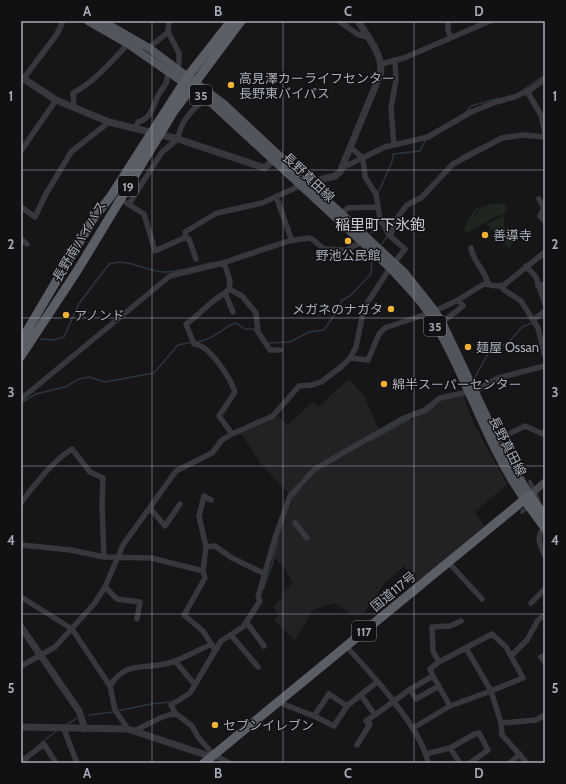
<svg xmlns="http://www.w3.org/2000/svg" width="566" height="784" font-family="Cabin,'Noto Sans JP',sans-serif">
<style>
.built{fill:#222225}
.green{fill:#1e261f}
.lines{fill:none;stroke-linecap:round;stroke-linejoin:round}
.stream{stroke:#2c353c;stroke-width:1.5}
.pedestrian{stroke:#37383d;stroke-width:4}
.minor{stroke:#37383d;stroke-width:5.5}
.tertiary{stroke:#37383d;stroke-width:7}
.secondary{stroke:#45474d;stroke-width:7}
.primary{stroke:#53555c;stroke-width:8}
.trunk{stroke:#5b5e65;stroke-width:9}
.grid{fill:none;stroke:#a8adb8;stroke-width:1;stroke-opacity:0.55}
.poi-dot{fill:#f2b134;stroke:#111113;stroke-width:1.5}
.labels{text-anchor:middle;dominant-baseline:central;stroke-width:3;stroke-linejoin:round;paint-order:stroke}
.shield{fill:#111113;stroke:#7b7e86;stroke-width:1}
.shield-label{font-size:12px;font-weight:bold;fill:#a8adb8}
.poi-label{font-size:13px;fill:#a8adb8;stroke:#111113;text-anchor:start}
.street-label{font-size:13px;fill:#a8adb8;stroke:#111113}
.quarter-label{font-size:15px;fill:#c9ccd4;stroke:#111113}
.neatline{fill:none;stroke:#a8adb8;stroke-width:1.5}
.grid-label{font-size:13px;text-anchor:middle;font-weight:bold;fill:#a8adb8}
</style>
<rect width="100%" height="100%" fill="#161618"/>
<path class="built" d="M349,379L364,396L379,430L302,478L289,494L260,463L241,433L270,421L279,416L287,425L313,402L318,407Z
M463,395L475,426L507,484L475,512L484,526L417,584L404,566L385,583L363,614L351,615L335,603L314,609L295,640L274,621L279,615L273,607L284,596L282,593L293,583L283,566L274,558L278,536L293,498L317,471L401,424L425,414L443,399Z"/>
<path class="green" d="M498,203L504,204L507,208L504,214C490,218 479,228 465,233L464,232L479,210L490,204Z
M485,204L476,212L468,227L462,232L474,210Z
M504,215V226L514,241L509,248L504,242L502,243L487,224Z"/>
<g class="lines">
<path class="stream" d="M520,92L545,75
M465,113L471,106L499,98
M429,134L438,129
M462,156L484,145
M378,193L392,162L393,154L420,151L426,139
M371,233L380,222
M382,244L388,235
M228,259L279,242
M41,339L53,340L64,337L78,305L109,264C130,257 146,273 167,272C184,271 200,265 216,262
M196,342C212,341 221,328 236,323L245,329H254L256,332
M268,343L290,342L309,332L324,330L340,307L341,301L351,295L371,274L372,259
M475,377L489,352L509,342L522,327L532,323
M21,403L36,394L65,387L79,379L89,377L105,382L154,373L178,345L192,342
M429,411L433,407
M415,417L425,413
M369,441L410,419
M291,499L302,487
M263,589L272,565L278,537
M117,711L151,704L171,702
M89,715L114,712
M66,725L76,719
M41,743L56,731"/>
<path class="pedestrian" d="M530,482L538,499
M522,512L529,506"/>
<path class="minor" d="M169,21L168,32L179,53V64
M339,21L357,34L367,37
M448,21V30L451,38
M149,48L168,32
M381,64L404,58L490,21
M24,78L57,34L63,21
M527,91L541,115L545,133
M74,108L73,93C94,82 112,61 128,44
M135,129L138,122C151,119 153,106 158,96C160,91 164,88 166,83C168,79 166,75 169,71
M394,145L391,108L396,80L395,60
M350,147L363,158L365,177L376,194L380,219L390,236
M21,151L56,100
M342,168L385,147L428,137L471,112L496,102L514,97L530,90L545,79
M276,196L292,241
M120,199L144,214L155,251L186,237L185,232L217,213L262,203L304,184
M539,199L544,208L540,216L545,221
M129,204L162,152L178,139C180,122 193,107 207,99
M21,207L35,217L46,194L71,152L109,122
M341,214L348,208L377,207
M186,237L189,239L196,259
M21,239L27,244
M471,248C473,262 486,271 488,284
M224,262L230,281L229,289
M394,263L405,249L390,236L398,217L403,210L407,205L422,197L453,164L502,138L523,135L545,137
M526,266L536,277L545,304
M501,286L504,290L521,301L533,320
M538,286L545,284
M225,293C210,301 201,314 186,324L194,344C210,345 230,378 235,392L219,416L232,434
M545,311L533,320L538,328L545,356
M233,312L225,293L229,289L242,296L256,313L258,332L270,350H280
M445,320L463,306L458,300
M350,358L368,360L379,334L385,328L435,311L458,300L484,284L497,286L504,285L545,252
M475,391L498,378L545,366
M21,399L170,276L223,263L289,241L308,238L312,239L324,249L346,250L362,242
M498,439L525,426L543,434L545,430
M211,500L204,496L199,516L206,547L203,571L205,578L184,615L203,631L215,650
M21,503C34,485 53,461 72,449L90,472L103,478L102,505L104,557
M150,508L165,526L180,504
M295,523L307,538
M545,527C535,537 540,544 545,556
M21,545L71,550L104,557L151,558L203,571
M206,547L215,546L232,558L265,574
M448,562L482,599
M105,587L117,599L140,602L137,619
M21,597L72,629L110,686L115,710L128,729
M531,603L545,589
M247,623L264,646
M231,635L258,667
M346,646C369,671 423,730 428,763
M545,655L541,657L545,662
M511,656L527,640L538,620L545,615
M175,661L195,685
M439,662L433,651L432,627L450,626L461,621
M21,666L55,647L94,604L105,587L123,545L176,471L212,453L222,440L232,434L273,416L299,386L312,385L321,382L341,367L350,358L356,347L364,308L390,268
M433,676L450,706
M110,686C126,660 145,670 169,663C183,659 198,650 212,644
M410,689L416,699L439,686
M361,695L375,715L409,690L433,676L430,669L439,662L492,634L506,647L523,678L491,691L466,648
M280,701L283,704L314,716L334,726L347,706L377,682
M314,716L329,694L347,706
M413,728L450,706L491,691L501,723
M64,729L77,763
M134,731L160,718L175,713
M357,745L370,724L366,721L375,715
M450,748L460,763
M426,754L450,748L475,734L479,733L488,750L470,763
M21,762L44,744L56,763
M229,763L214,755L198,737L192,726L175,713L171,705L190,693L221,641L243,627L260,601L258,597L275,538L290,496L315,469L404,418L425,410L440,398L468,392
M510,763L520,754
M527,763L502,735L501,723L536,720L545,715"/>
<path class="tertiary" d="M21,77L56,100L109,122L178,139L265,168L273,160
M308,183L335,176L340,172L380,75C385,57 367,36 358,21
M21,627L79,711L85,729
M21,727L128,729L206,755H214"/>
<path class="secondary" d="M530,495L545,482"/>
<path class="primary" d="M88,21L128,44L207,99L390,268C403,283 419,297 429,314C466,373 484,442 524,499
M102,21L149,48L224,104L405,273L435,311L443,324L501,447L530,495"/>
<path class="trunk" d="M21,341L93,219L111,196L188,76L231,21
M21,356L77,271L174,111L241,21
M524,499L545,528
M204,763L530,495L545,517"/>
</g>
<path class="grid" d="M152,21V763M283,21V763M414,21V763M21,170H545M21,318H545M21,466H545M21,614H545"/>
<g class="poi-dot">
<circle cx="231" cy="85" r="4"/>
<circle cx="485" cy="235" r="4"/>
<circle cx="348" cy="241" r="4"/>
<circle cx="391" cy="309" r="4"/>
<circle cx="66" cy="315" r="4"/>
<circle cx="468" cy="347" r="4"/>
<circle cx="384" cy="384" r="4"/>
<circle cx="215" cy="725" r="4"/>
</g>
<g class="labels">
<g class="shield">
<rect x="190" y="85" width="22" height="20" rx="3"/>
<rect x="118" y="176" width="20" height="20" rx="3"/>
<rect x="424" y="316" width="22" height="20" rx="3"/>
<rect x="352" y="621" width="24" height="20" rx="3"/>
</g>
<g class="shield-label">
<text x="201" y="95">35</text>
<text x="128" y="186">19</text>
<text x="435" y="326">35</text>
<text x="364" y="631">117</text>
</g>
<g class="poi-label">
<text x="239" y="78">高見澤カーライフセンター<tspan x="239" dy="15">長野東バイパス</tspan></text>
<text x="493" y="235">善導寺</text>
<text x="348" y="255" text-anchor="middle">野池公民館</text>
<text x="383" y="309" text-anchor="end">メガネのナガタ</text>
<text x="74" y="315">アノンド</text>
<text x="476" y="347">麺屋 Ossan</text>
<text x="392" y="384">綿半スーパーセンター</text>
<text x="223" y="725">セブンイレブン</text>
</g>
<g class="street-label">
<text transform="translate(309 177) rotate(43)">長野真田線</text>
<text transform="translate(79 241) rotate(-59)">長野南バイパス</text>
<text transform="translate(508 446) rotate(63)">長野真田線</text>
<text transform="translate(393 591) rotate(-39)">国道117号</text>
</g>
<g class="quarter-label">
<text x="380" y="225">稲里町下氷鉋</text>
</g>
</g>
<rect width="566" height="784" fill="none" stroke="#111113" stroke-width="44"/>
<rect x="22" y="22" width="522" height="740" class="neatline"/>
<g class="grid-label">
<text x="87" y="16">A</text>
<text x="218" y="16">B</text>
<text x="348" y="16">C</text>
<text x="479" y="16">D</text>
<text x="11" y="101">1</text>
<text x="555" y="101">1</text>
<text x="11" y="249">2</text>
<text x="555" y="249">2</text>
<text x="11" y="397">3</text>
<text x="555" y="397">3</text>
<text x="11" y="545">4</text>
<text x="555" y="545">4</text>
<text x="11" y="693">5</text>
<text x="555" y="693">5</text>
<text x="87" y="778">A</text>
<text x="218" y="778">B</text>
<text x="348" y="778">C</text>
<text x="479" y="778">D</text>
</g>
</svg>
